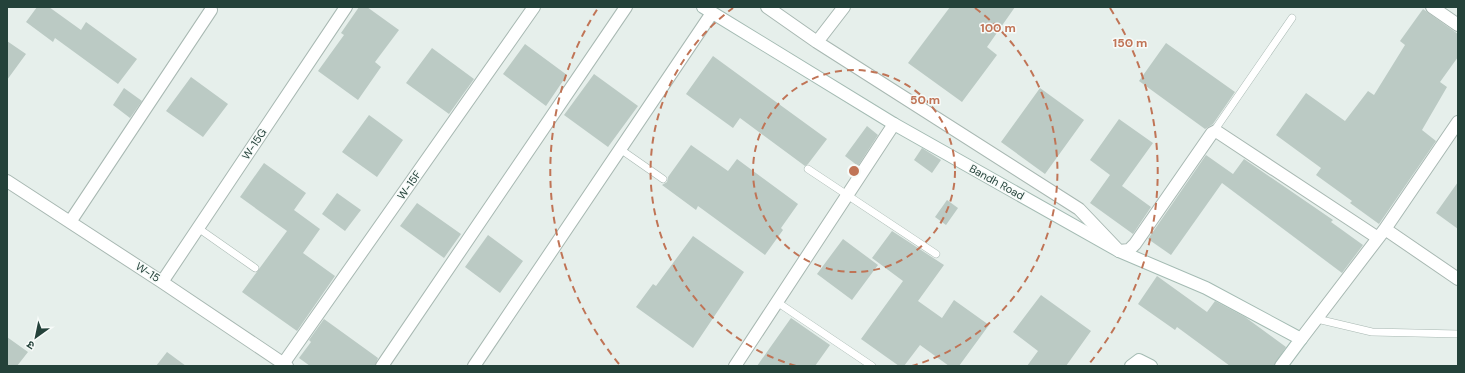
<svg xmlns="http://www.w3.org/2000/svg" width="1465" height="373" font-family="'DM Sans','Noto Sans Devanagari',sans-serif">
<style>
.building{fill:#bbcac4}
.lines{fill:none;stroke-linecap:round;stroke-linejoin:round}
.lane-casing{stroke:#a8b8b2;stroke-width:8}
.street-casing{stroke:#a8b8b2;stroke-width:14}
.secondary-casing{stroke:#a4bbb3;stroke-width:14}
.lane{stroke:#fff;stroke-width:7}
.street{stroke:#fff;stroke-width:12}
.secondary{stroke:#fff;stroke-width:12}
.ring{fill:none;stroke:#c07456;stroke-width:2;stroke-dasharray:7 5}
.labels{text-anchor:middle;dominant-baseline:central;stroke-width:3;stroke-linejoin:round;paint-order:stroke}
.street-label{font-size:11px;fill:#24423a;stroke:#f7fbf9}
.centre{fill:#c07456;stroke:#f7fbf9;stroke-width:2}
.ring-label{font-size:12px;text-anchor:middle;font-weight:bold;fill:#c07456;stroke:#f7fbf9;stroke-width:3;stroke-linejoin:round;paint-order:stroke}
</style>
<rect width="100%" height="100%" fill="#e6efeb"/>
<path class="building" d="M37,7H49L81,30L86,22L137,59L118,84L55,38L53,42L26,22Z
M359,7H367L399,30L375,62L381,67L358,100L318,71L344,35L341,33Z
M950,7H1015L987,47L997,55L962,102L908,63Z
M1423,9L1458,34V57L1440,82L1447,87L1422,130L1436,141L1379,224L1350,203L1352,201L1316,175L1321,168L1276,135L1306,93L1345,121L1368,91L1374,95L1405,45L1400,41Z
M7,41L26,54L7,80Z
M1166,43L1235,92L1213,124L1205,129L1139,81Z
M525,44L567,75L546,106L503,74Z
M432,48L474,79L449,114L406,83Z
M713,56L827,139L808,164L805,166L740,118L733,128L686,94Z
M594,74L638,106L608,147L564,115Z
M191,77L228,104L203,137L166,111Z
M124,88L142,101L130,118L113,105Z
M1040,88L1084,120L1045,174L1001,142Z
M369,115L403,140L377,177L342,152Z
M1119,119L1153,143L1122,186L1151,207L1133,234L1090,203L1110,175L1090,160Z
M867,126L878,135L858,166L845,156Z
M691,145L728,171L737,159L798,204L781,228L783,230L765,255L698,206L696,210L662,185L667,182L668,177Z
M922,148L941,160L932,173L914,160Z
M1206,155L1233,174L1244,159L1333,220L1331,222L1363,245L1342,273L1222,183L1171,255L1148,239Z
M264,163L306,193L294,210L320,229L303,253L335,276L297,331L242,292L287,231L240,197Z
M1458,182V229L1436,213Z
M337,193L361,210L345,231L322,214Z
M947,200L958,208L946,225L935,217Z
M417,203L461,234L444,258L400,226Z
M892,231L944,265L918,301L942,318L954,300L989,325L959,366H949L920,345L904,366H899L861,339L903,281L872,258Z
M488,235L523,261L500,293L465,267Z
M693,236L744,272L693,348L636,307L653,284L656,286Z
M843,239L878,265L852,300L817,274Z
M1157,276L1207,312L1215,301L1245,317L1286,347L1274,366H1230L1177,327L1175,330L1138,304Z
M1041,295L1091,331L1066,366H1027L1038,351L1013,332Z
M791,318L830,345L815,366H757Z
M324,319L378,358L375,366H310L299,358L311,342L309,340Z
M7,337L28,352L17,366H7Z
M167,352L186,366H156Z"/>
<g class="lines">
<g class="lane-casing">
<path id="lane" d="M1214,131L1292,18
M620,149L663,179
M808,169L936,254
M198,228L255,268
M777,302L872,366
M1317,319L1372,332L1458,334"/>
</g>
<g class="street-casing">
<path id="street" d="M767,7L817,42L1079,209L1119,251L1129,250L1135,244L1212,133L1216,131L1378,238
M1432,7L1458,25
M817,42L844,7
M7,181L162,282L287,366
M70,222L211,10
M1385,229L1458,279
M162,282L346,7
M1301,339L1385,229L1458,122
M283,364L534,7
M382,366L626,7
M474,366L712,13
M735,366L894,124"/>
</g>
<g class="secondary-casing">
<path id="secondary" d="M703,7L894,124L1119,251L1206,288L1301,339L1281,366
M1131,366L1139,360L1151,366"/>
</g>
<use href="#lane" class="lane"/>
<use href="#street" class="street"/>
<use href="#secondary" class="secondary"/>
</g>
<g class="ring">
<circle cx="854" cy="171" r="101"/>
<path d="M796 366A203 203 0 0 1 733 8M975 8A203 203 0 0 1 912 366"/>
<path d="M619 364A304 304 0 0 1 598 8M1110 8A304 304 0 0 1 1089 364"/>
</g>
<g class="labels">
<g class="street-label">
<text transform="translate(254 144) rotate(-56)">W-15G</text>
<text transform="translate(997 182) rotate(29)">Bandh Road</text>
<text transform="translate(409 185) rotate(-55)">W-15F</text>
<text transform="translate(148 272) rotate(33)">W-15</text>
</g>
</g>
<circle cx="854" cy="171" r="6" class="centre"/>
<g class="ring-label">
<text x="998" y="32">100 m</text>
<text x="1130" y="47">150 m</text>
<text x="925" y="104">50 m</text>
</g>
<rect width="1465" height="373" fill="none" stroke="#24423a" stroke-width="16"/>
<g transform="translate(36 337) rotate(213)" stroke="#f7fbf9" stroke-width="3" paint-order="stroke">
<path d="M0-3L7 15L0 10L-7 15Z" fill="#24423a"/>
<text y="-6" font-size="11" font-weight="bold" text-anchor="middle" fill="#24423a">उ</text>
</g>
</svg>
